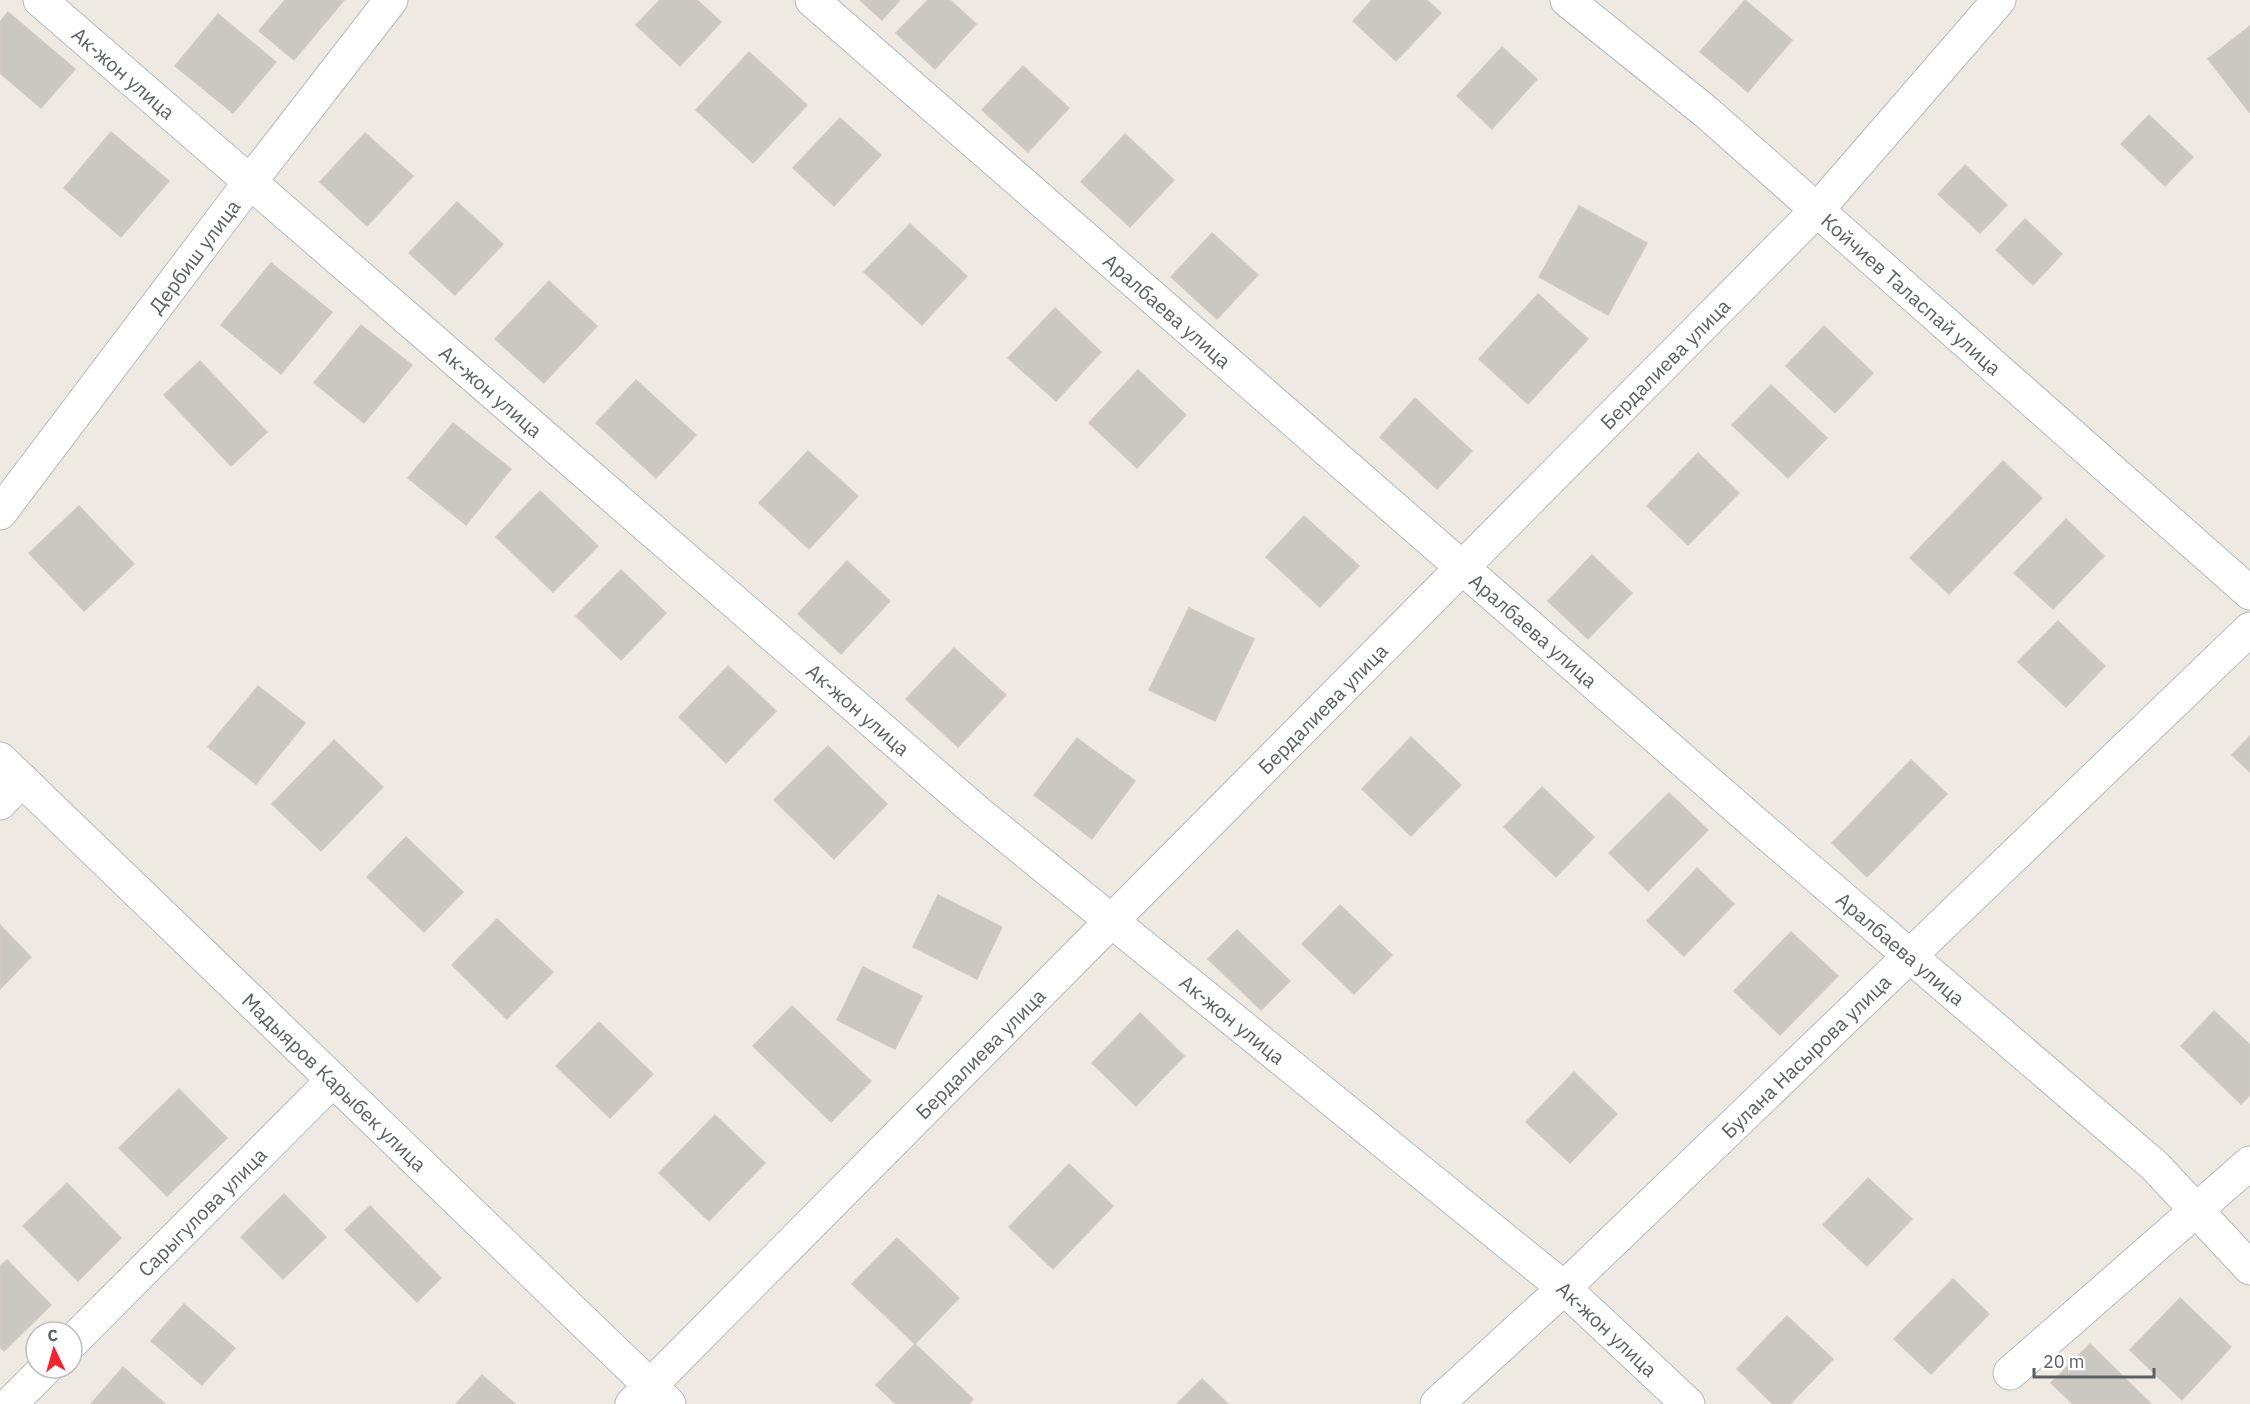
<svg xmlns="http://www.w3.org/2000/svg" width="2250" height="1404" font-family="'IBM Plex Sans',sans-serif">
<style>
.building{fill:#cbc7c1;stroke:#d3cac0;stroke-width:1.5}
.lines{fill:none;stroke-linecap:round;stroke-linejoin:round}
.minor-casing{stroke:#b5b9bd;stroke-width:35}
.minor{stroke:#fff;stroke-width:33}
.labels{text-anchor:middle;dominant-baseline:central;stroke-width:6;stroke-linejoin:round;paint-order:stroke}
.street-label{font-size:20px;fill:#5a6064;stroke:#fff}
</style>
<rect width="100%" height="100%" fill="#eeeae2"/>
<path class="building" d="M285,0H344L294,60L259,31Z
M660,0H697L721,22L680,66L636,25Z
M860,0H900L882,20Z
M928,0H950L976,24L935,69L896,33Z
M1372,0H1427L1441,13L1396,61L1353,21Z
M1745,0L1792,40L1748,92L1700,52Z
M8,12L75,69L41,108L0,73V22Z
M218,14L276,62L233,113L175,66Z
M2250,26V112H2249L2208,59Z
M1502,47L1537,79L1492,129L1457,96Z
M749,52L807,105L753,163L696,110Z
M1023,66L1069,108L1028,152L982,110Z
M2149,115L2193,157L2165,186L2121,144Z
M840,118L881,155L834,206L793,168Z
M111,132L169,181L121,237L64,188Z
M365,133L413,176L367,226L320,182Z
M1125,134L1174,180L1130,227L1081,182Z
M1965,165L2007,205L1980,233L1938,194Z
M457,202L503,244L455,295L409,253Z
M1579,206L1647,243L1608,315L1539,277Z
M2025,219L2062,254L2033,285L1996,250Z
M910,224L967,276L922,325L864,272Z
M1212,233L1258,275L1217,319L1171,277Z
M271,263L332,312L281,374L221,325Z
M549,281L597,326L544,383L495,339Z
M1538,294L1588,339L1528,404L1479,359Z
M1055,308L1101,352L1056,401L1008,358Z
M361,325L412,365L364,423L314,383Z
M1824,326L1873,373L1835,413L1786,366Z
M200,361L267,432L231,466L164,395Z
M1138,370L1186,415L1137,468L1089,423Z
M636,380L696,435L656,478L596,423Z
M1771,385L1827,438L1788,478L1732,425Z
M1415,398L1472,451L1437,489L1380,437Z
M453,423L511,469L466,525L408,478Z
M808,451L858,496L809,549L759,503Z
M1698,453L1739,493L1688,545L1647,506Z
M2003,461L2042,498L1949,594L1910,558Z
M540,491L598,546L553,592L496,537Z
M79,506L134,564L84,611L29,553Z
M1304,516L1359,566L1320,607L1266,557Z
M2066,519L2104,556L2053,609L2014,573Z
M1592,555L1632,593L1588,639L1548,601Z
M847,561L890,601L841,654L798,614Z
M621,570L666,613L621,660L576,616Z
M1189,608L1254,639L1215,721L1149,690Z
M2058,621L2105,666L2066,707L2018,662Z
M954,648L1006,695L958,747L906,699Z
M728,666L776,711L726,763L679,717Z
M258,686L305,723L256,784L208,747Z
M2250,736V772L2232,755Z
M1411,737L1461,785L1411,836L1362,789Z
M1077,738L1135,781L1092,839L1034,795Z
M334,740L383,787L321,851L272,804Z
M828,746L887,804L834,859L774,800Z
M1911,760L1947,794L1867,877L1832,843Z
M1542,787L1594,837L1556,877L1504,827Z
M1669,793L1708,830L1648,891L1609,853Z
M406,837L463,892L424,932L367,877Z
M1697,868L1734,904L1684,956L1647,921Z
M938,895L1002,927L977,979L913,947Z
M1340,905L1392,955L1354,994L1302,944Z
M497,919L553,972L507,1019L452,965Z
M0,925L31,957L0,989Z
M1237,930L1290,981L1261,1010L1208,959Z
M1791,932L1838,976L1780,1035L1734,991Z
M863,967L922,996L895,1049L837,1020Z
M792,1006L871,1081L831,1122L753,1046Z
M2214,1011L2250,1045V1095L2241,1104L2181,1046Z
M1140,1013L1184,1056L1136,1106L1092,1063Z
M599,1022L653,1074L610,1118L556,1066Z
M1574,1072L1617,1114L1570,1163L1526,1122Z
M179,1089L227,1138L167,1196L119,1148Z
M715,1115L765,1163L709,1221L659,1173Z
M1069,1164L1113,1206L1053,1269L1009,1227Z
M1868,1178L1912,1219L1867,1266L1823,1225Z
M67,1183L121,1238L78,1281L23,1226Z
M284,1194L326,1237L283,1279L241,1237Z
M370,1206L441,1278L417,1302L345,1230Z
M897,1238L959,1298L915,1344L852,1284Z
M7,1260L51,1305L4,1351L0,1347V1266Z
M1953,1279L1989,1314L1931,1374L1894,1339Z
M2180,1298L2231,1347L2182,1400L2130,1350Z
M184,1304L235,1348L202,1385L151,1341Z
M1787,1316L1833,1359L1790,1404H1773L1737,1369Z
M915,1344L973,1399L969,1404H896L876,1385Z
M2090,1344L2151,1404H2073L2051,1383Z
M123,1367L165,1404H91Z
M482,1375L515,1404H456Z
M1202,1379L1228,1404H1177Z"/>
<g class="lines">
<g class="minor-casing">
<g id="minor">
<path id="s1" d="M40,0L976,811L1564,1288L1688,1404"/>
<path id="s2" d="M812,0L1757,825L2155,1166L2250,1268"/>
<path id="s3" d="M1567,0L1705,111L2250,593"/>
<path id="s4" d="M0,513L250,182L391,0"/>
<path id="s5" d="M0,759L669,1404"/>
<path d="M0,803L22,780"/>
<path id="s6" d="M72,1342L333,1080"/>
<path d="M2010,1373L2250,1163"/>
<path d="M10,1404L46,1368"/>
<path id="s7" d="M632,1404L1817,210L1999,0"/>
<path id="s8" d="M1437,1404L1564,1288L2250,629"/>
</g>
</g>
<use href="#minor" class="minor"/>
</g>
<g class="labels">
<g class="street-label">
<text stroke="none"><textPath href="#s1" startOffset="111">Ак-жон улица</textPath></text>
<text stroke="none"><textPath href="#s4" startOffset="322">Дербиш улица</textPath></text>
<text stroke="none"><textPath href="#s3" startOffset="453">Койчиев Таласпай улица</textPath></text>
<text stroke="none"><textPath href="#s2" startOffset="472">Аралбаева улица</textPath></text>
<text stroke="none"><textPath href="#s7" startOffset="1466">Бердалиева улица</textPath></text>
<text stroke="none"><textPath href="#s1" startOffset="597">Ак-жон улица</textPath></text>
<text stroke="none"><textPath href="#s2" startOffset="958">Аралбаева улица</textPath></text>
<text stroke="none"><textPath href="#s7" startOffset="980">Бердалиева улица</textPath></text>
<text stroke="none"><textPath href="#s1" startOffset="1083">Ак-жон улица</textPath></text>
<text stroke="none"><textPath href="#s2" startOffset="1444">Аралбаева улица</textPath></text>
<text stroke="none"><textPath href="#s1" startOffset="1569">Ак-жон улица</textPath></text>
<text stroke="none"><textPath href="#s7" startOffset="494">Бердалиева улица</textPath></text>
<text stroke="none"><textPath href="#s8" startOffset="507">Булана Насырова улица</textPath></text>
<text stroke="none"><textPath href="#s5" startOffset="465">Мадыяров Карыбек улица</textPath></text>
<text stroke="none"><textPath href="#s6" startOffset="184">Сарыгулова улица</textPath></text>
<text stroke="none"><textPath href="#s1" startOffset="2055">Ак-жон улица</textPath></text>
</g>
</g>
<g transform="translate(54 1350) rotate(355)"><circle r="28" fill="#ffffff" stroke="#bdbfc1" stroke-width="1.5"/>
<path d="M0-4.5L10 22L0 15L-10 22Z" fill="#f3232f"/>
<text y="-9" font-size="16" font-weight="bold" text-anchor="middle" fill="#5a6064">С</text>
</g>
<path d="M2034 1368v9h120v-9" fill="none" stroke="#5a6064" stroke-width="3"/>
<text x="2043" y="1368" font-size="18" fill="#5a6064" stroke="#ffffff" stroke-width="4.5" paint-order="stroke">20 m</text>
</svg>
